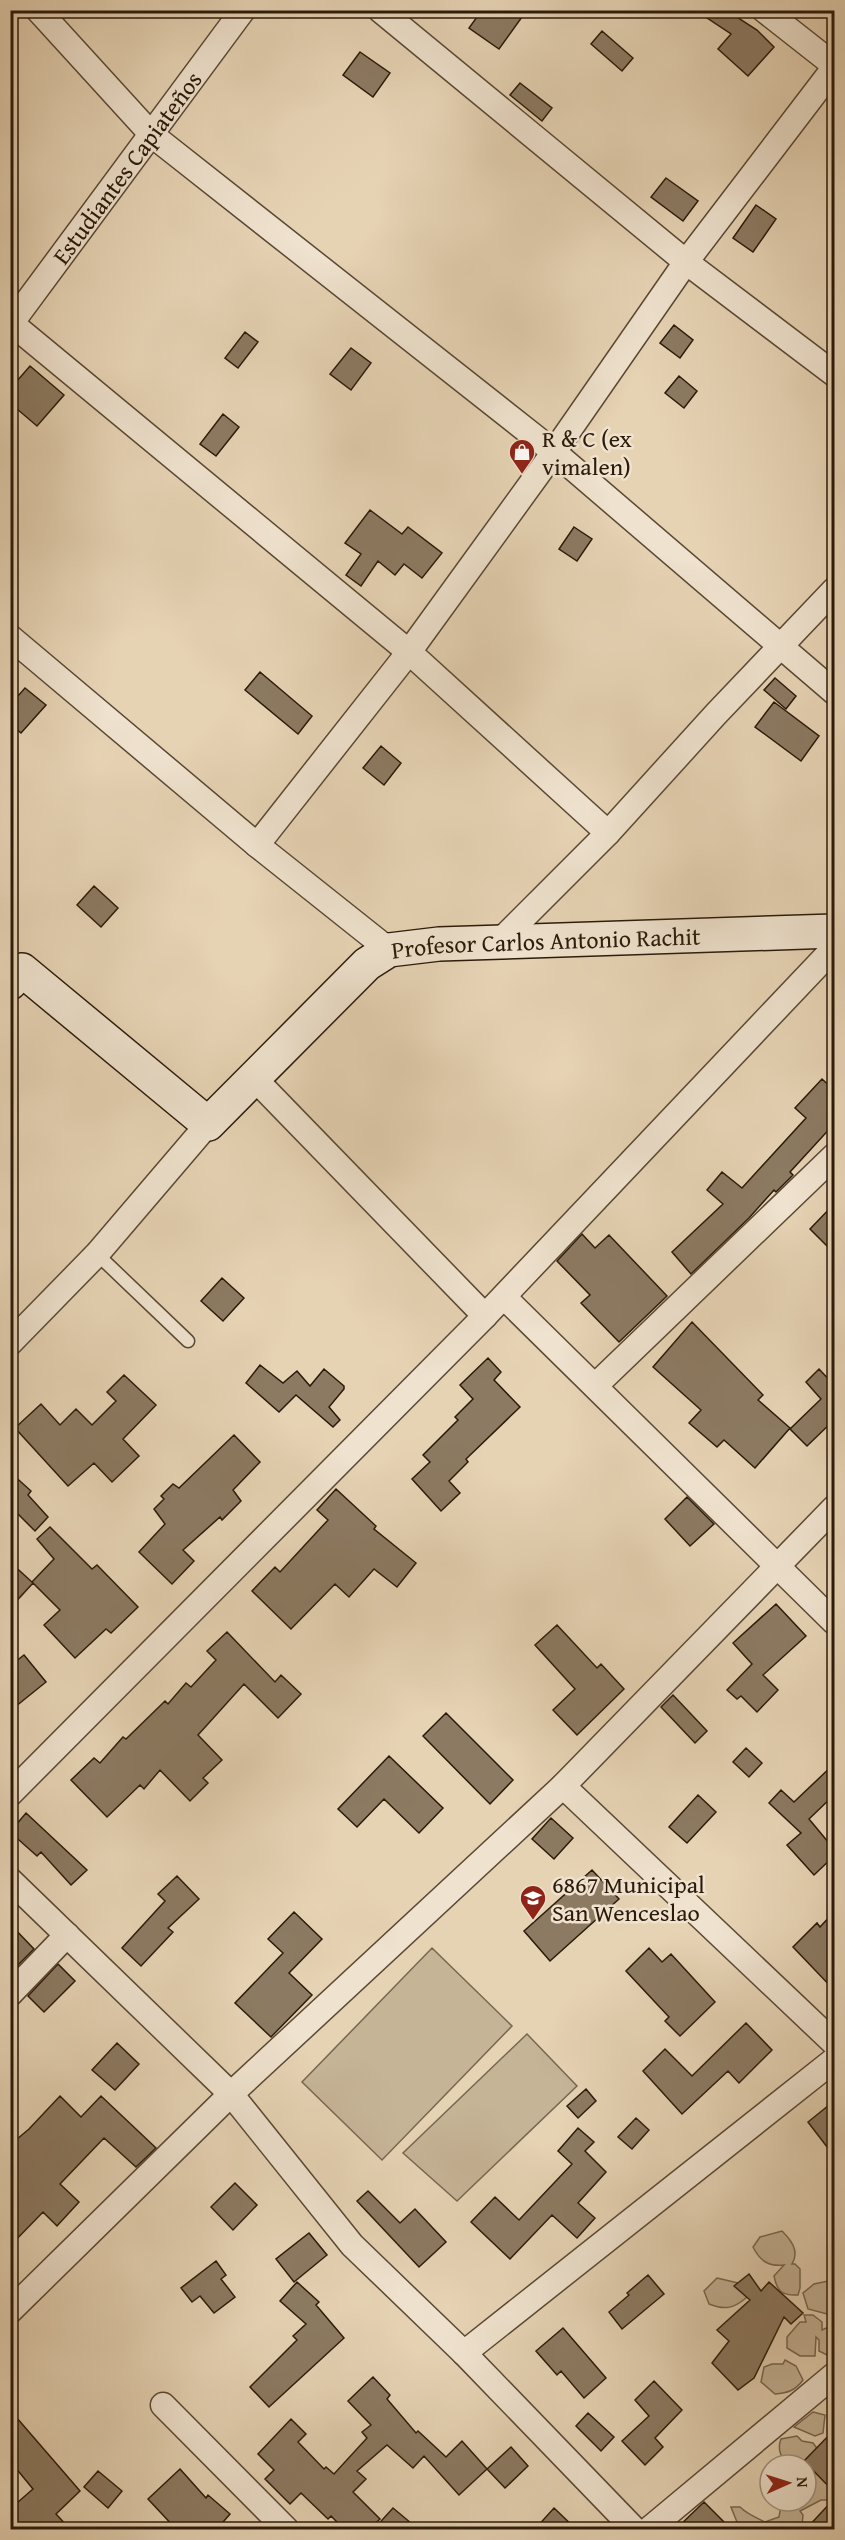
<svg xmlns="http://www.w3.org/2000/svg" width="845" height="2540" font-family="'Gentium Book Plus',serif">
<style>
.green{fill:#c6b497;stroke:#786750;stroke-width:1.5}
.building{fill:#8c7a62;stroke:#2b1a0a;stroke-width:1.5}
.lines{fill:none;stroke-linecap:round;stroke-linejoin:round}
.service-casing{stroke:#5a4834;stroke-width:15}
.minor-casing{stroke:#5a4834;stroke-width:27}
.secondary-casing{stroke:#2b1a0a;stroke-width:36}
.service{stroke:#efe2ce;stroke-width:12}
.minor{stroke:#efe2ce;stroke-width:24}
.secondary{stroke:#efe2ce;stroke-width:33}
.labels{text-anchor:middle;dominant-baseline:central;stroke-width:5;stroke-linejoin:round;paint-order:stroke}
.street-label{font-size:24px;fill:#2b1a0a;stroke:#efe2ce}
.poi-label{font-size:24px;fill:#2b1a0a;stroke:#efe2ce;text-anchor:start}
</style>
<rect width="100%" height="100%" fill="#e6d3b4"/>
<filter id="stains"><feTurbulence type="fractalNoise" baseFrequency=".00333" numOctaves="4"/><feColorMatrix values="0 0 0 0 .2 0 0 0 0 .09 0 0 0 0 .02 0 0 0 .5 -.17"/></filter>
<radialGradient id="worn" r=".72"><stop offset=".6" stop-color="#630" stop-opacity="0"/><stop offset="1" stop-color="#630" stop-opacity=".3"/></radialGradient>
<path class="green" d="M432,1948L512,2026L382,2160L302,2082Z
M527,2034L577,2086L457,2201L403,2153Z
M782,2231C791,2240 800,2251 792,2264H795L800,2269V2288L798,2295C782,2296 777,2291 774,2276L784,2265C769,2267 760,2261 753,2247L760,2237Z
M717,2278L738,2283L746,2291V2298C733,2309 724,2310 709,2304L704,2291Z
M828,2281L834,2288V2311L827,2314L808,2309L803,2293L814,2284Z
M804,2315H813L822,2322V2330L826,2328L834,2332V2354L829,2356L819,2351V2340L816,2337L815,2356H800L787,2348V2337L800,2322H806Z
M785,2360L796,2366L803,2380C795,2391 787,2393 775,2394L761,2382L764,2367L772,2364H783Z
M813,2412L825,2415L823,2433L815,2436L794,2427Z
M797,2436L802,2441L813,2443L830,2466L834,2468L832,2500H821L800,2511L803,2515L802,2527L800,2529H750L737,2522L731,2507H740C747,2514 757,2518 765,2522L779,2517L781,2505L779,2501H806V2465H787C781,2458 777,2448 781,2439Z"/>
<path class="building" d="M482,10H527L499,49L469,28Z
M695,10H726L757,30L774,47L748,76L718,49L731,34Z
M602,31L633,58L622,71L591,44Z
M360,52L390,73L373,97L343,75Z
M520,83L552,108L542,121L510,95Z
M666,178L698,201L683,221L651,197Z
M756,205L776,219L753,252L733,238Z
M674,325L693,340L680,358L660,343Z
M245,332L258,342L238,368L225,358Z
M351,348L371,363L351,390L330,374Z
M30,366L64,395L37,426L10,403V389Z
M679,376L697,391L684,408L665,393Z
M223,414L239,427L216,456L200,444Z
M370,510L402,534L408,527L442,553L422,578L404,564L395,575L378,561L361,586L346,575L361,554L345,543Z
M574,527L592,539L577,561L559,549Z
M260,672L312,716L298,734L245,690Z
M775,678L796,696L786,709L764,690Z
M25,688L46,705L21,733L10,724V705Z
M774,702L819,736L801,761L755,727Z
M381,746L401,763L384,785L363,768Z
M94,886L118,908L101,927L77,905Z
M822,1079L834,1090V1124L790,1172L793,1175L776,1192L774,1190L749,1218L691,1274L672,1252L723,1204L707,1190L722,1172L742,1188L806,1118L795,1108Z
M834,1204V1253L810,1229Z
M582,1234L595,1248L609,1235L667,1296L619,1342L581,1303L590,1295L557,1261Z
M222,1278L244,1298L223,1321L201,1301Z
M692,1322L763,1395L758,1400L790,1428L755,1468L724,1440L717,1447L689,1423L701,1410L653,1367Z
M488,1358L501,1372L494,1380L520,1407L466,1459L468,1462L449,1481L460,1493L441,1511L412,1479L430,1462L423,1455L458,1420L455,1417L473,1399L460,1385Z
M260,1365L283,1383L297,1371L310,1386L324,1369L344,1386V1389L329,1407L340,1420L333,1427L296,1395L279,1412L246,1383Z
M819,1369L834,1385V1420L807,1446L790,1429L821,1399L806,1382Z
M124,1375L156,1405L123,1439L139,1456L112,1482L94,1463L68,1486L15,1428L41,1404L60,1425L76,1409L92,1425L116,1401L107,1392Z
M234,1435L260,1462L233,1490L241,1501L222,1520L220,1517L183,1550L194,1561L172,1584L139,1552L165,1524L154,1509L164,1499L161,1496L173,1484L179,1488Z
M10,1472L31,1491L28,1495L48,1517L35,1531L14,1510L10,1514Z
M336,1489L376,1526L374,1529L416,1563L397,1587L374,1569L349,1597L335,1584L291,1629L252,1591L275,1567L280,1572L328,1520L317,1510Z
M687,1497L714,1524L690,1546L665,1519Z
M50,1527L92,1569L97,1565L138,1607L111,1633L106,1629L75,1658L44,1625L60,1610L32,1582L54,1559L37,1539Z
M10,1562L33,1583L10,1608Z
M776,1604L806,1636L763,1675L778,1690L757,1712L741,1696L737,1699L727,1690L752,1664L733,1643Z
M557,1625L597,1668L601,1664L624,1689L577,1735L553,1710L575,1689L535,1645Z
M227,1632L275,1682L281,1675L301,1694L278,1718L244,1684L198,1735L222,1760L203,1778L208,1783L190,1801L160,1770L144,1789L140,1785L107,1817L71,1780L94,1758L100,1763L123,1737L126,1739L165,1701L168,1704L186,1683L191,1687L216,1660L207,1651Z
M24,1655L46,1682L10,1711V1666Z
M673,1695L707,1731L695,1743L661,1707Z
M446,1713L513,1780L490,1804L423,1736Z
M746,1748L762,1763L749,1777L733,1762Z
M389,1756L443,1808L419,1833L384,1799L357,1827L338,1809Z
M834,1764V1795L809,1819L834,1849V1856L814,1875L787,1845L801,1833L769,1803L781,1790L794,1802Z
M698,1795L716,1812L687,1843L669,1827Z
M26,1813L87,1870L71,1885L41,1852L37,1856L10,1832Z
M551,1818L573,1838L554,1859L532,1839Z
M592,1870L619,1899L550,1961L524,1931Z
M177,1876L199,1899L168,1928L173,1932L141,1966L122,1948L165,1901L158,1894Z
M294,1912L322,1939L289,1973L312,1995L271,2037L235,2003L283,1953L268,1939Z
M834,1912V1990L793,1947L817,1923L820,1927Z
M10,1924L34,1949L10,1973Z
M649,1948L662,1962L671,1954L715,2002L680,2036L665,2021L669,2017L626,1971Z
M58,1964L75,1981L44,2012L28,1996Z
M746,2023L772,2050L739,2083L728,2071L682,2114L643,2071L665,2049L692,2076Z
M117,2043L139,2064L115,2090L92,2070Z
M586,2089L596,2101L578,2118L567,2106Z
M60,2096L81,2117L101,2096L156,2148L136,2167L104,2138L60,2184L79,2202L57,2226L43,2212L10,2246V2145L29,2129Z
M834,2101V2156L808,2122Z
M636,2118L649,2130L632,2149L618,2137Z
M578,2128L594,2142L585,2151L606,2172L578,2203L595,2218L577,2238L552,2215L510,2259L471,2222L495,2197L519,2220L572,2164L558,2151Z
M235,2183L257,2205L233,2230L211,2207Z
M368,2191L400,2223L415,2209L446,2242L419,2267L357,2201Z
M309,2233L327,2255L294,2282L276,2259Z
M216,2261L226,2275L221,2279L235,2297L214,2313L200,2296L192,2302L181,2288Z
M749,2274L761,2291L769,2282L803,2313L791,2324L784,2317L754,2378L738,2390L712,2363L729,2341L717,2330L750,2300L734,2286Z
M648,2275L664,2294L622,2329L609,2312L629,2295L627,2293Z
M297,2282L319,2302L316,2305L344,2338L269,2407L250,2387L297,2340L293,2336L306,2324L280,2301Z
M563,2328L606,2378L584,2398L561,2371L557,2375L536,2351Z
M373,2377L390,2395L387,2399L416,2433L418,2431L446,2457L462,2441L487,2469L459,2495L424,2456L413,2468L387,2445L357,2471L366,2479L353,2492L380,2519L369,2529H344L331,2516L328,2519L301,2493L290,2504L265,2479L274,2470L258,2454L291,2419L306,2434L298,2442L324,2469L326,2467L334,2474L367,2438L362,2432L371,2425L348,2401Z
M654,2381L682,2410L655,2438L663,2447L645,2465L622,2441L649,2416L635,2400Z
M10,2410L80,2491L56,2514L70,2529H21L10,2518V2509L33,2489L10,2461Z
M588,2413L614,2437L601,2451L576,2426Z
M834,2430V2492L804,2461Z
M511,2447L528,2466L505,2488L487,2469Z
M180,2469L206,2498L208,2495L230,2514L217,2529H176L148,2499Z
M98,2471L122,2491L108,2508L84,2487Z
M834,2499V2529H806Z
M704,2502L731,2529H676Z
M393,2508L418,2529H374Z
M554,2508L576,2529H535Z"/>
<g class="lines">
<g class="service-casing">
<path id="service" d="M97,1254L188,1341"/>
</g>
<g class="minor-casing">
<g id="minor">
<path d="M38,10L152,135L554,452L834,692"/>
<path d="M380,10L686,262L834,374"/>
<path d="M764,10L834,65"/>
<path d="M11,323L409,652L608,833"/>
<path id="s1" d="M10,325L243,10"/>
<path d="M10,637L257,845L389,950"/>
<path d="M257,845L409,652L554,452L686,262L834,68"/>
<path d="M500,941L608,833L716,714L834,590"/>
<path d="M253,1077L485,1316"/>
<path d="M504,1297L834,1622"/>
<path d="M10,1343L97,1254L208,1124"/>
<path d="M595,1386L834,1156"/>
<path d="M563,1786L834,2043"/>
<path d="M10,1794L485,1316L834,948"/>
<path d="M10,1880L231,2094L352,2245L464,2353L635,2530"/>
<path d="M10,1994L67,1935"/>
<path d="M10,2311L231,2094L563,1786L834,1508"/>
<path d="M464,2353L834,2060"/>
<path d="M163,2405L287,2530"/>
<path d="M648,2530L834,2375"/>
</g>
</g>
<g class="secondary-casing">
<g id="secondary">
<path id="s2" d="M10,983L22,970L208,1124L367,964L389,950L439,944L834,931"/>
</g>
</g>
<use href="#service" class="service"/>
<use href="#minor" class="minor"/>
<use href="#secondary" class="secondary"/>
</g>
<defs>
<g id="shop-pin" transform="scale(1.35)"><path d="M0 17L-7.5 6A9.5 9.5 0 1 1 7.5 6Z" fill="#8f2418" stroke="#efe2ce"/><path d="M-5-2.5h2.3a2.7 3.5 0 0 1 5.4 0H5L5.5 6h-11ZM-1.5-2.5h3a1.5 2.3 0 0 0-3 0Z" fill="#fff"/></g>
<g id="school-pin" transform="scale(1.35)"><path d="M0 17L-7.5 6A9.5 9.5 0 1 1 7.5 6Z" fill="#8f2418" stroke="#efe2ce"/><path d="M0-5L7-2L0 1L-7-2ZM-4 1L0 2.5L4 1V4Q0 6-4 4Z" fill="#fff"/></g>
</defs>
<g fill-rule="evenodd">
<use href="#shop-pin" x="522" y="452"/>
<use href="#school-pin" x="533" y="1898"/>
</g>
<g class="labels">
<g class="street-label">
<text stroke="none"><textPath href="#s1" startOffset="196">Estudiantes Capiateños</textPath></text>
<text stroke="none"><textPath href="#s2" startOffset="668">Profesor Carlos Antonio Rachit</textPath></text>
</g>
<g class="poi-label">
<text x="542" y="438">R &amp; C (ex<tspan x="542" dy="28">vimalen)</tspan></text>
<text x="552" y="1884">6867 Municipal<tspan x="552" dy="28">San Wenceslao</tspan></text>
</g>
</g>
<rect width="845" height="2540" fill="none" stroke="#e6d3b4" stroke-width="36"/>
<rect x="12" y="12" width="821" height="2516" fill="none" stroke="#2b1a0a" stroke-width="3"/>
<rect x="18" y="18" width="809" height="2504" fill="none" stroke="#2b1a0a" stroke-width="1.5"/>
<g transform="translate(788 2483) rotate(87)"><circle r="28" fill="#efe2ce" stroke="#a19280" stroke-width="1.5"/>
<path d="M0-4.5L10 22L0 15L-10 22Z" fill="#8f2418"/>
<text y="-9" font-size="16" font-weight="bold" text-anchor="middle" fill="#2b1a0a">N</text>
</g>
<rect width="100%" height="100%" filter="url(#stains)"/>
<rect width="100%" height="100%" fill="url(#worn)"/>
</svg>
